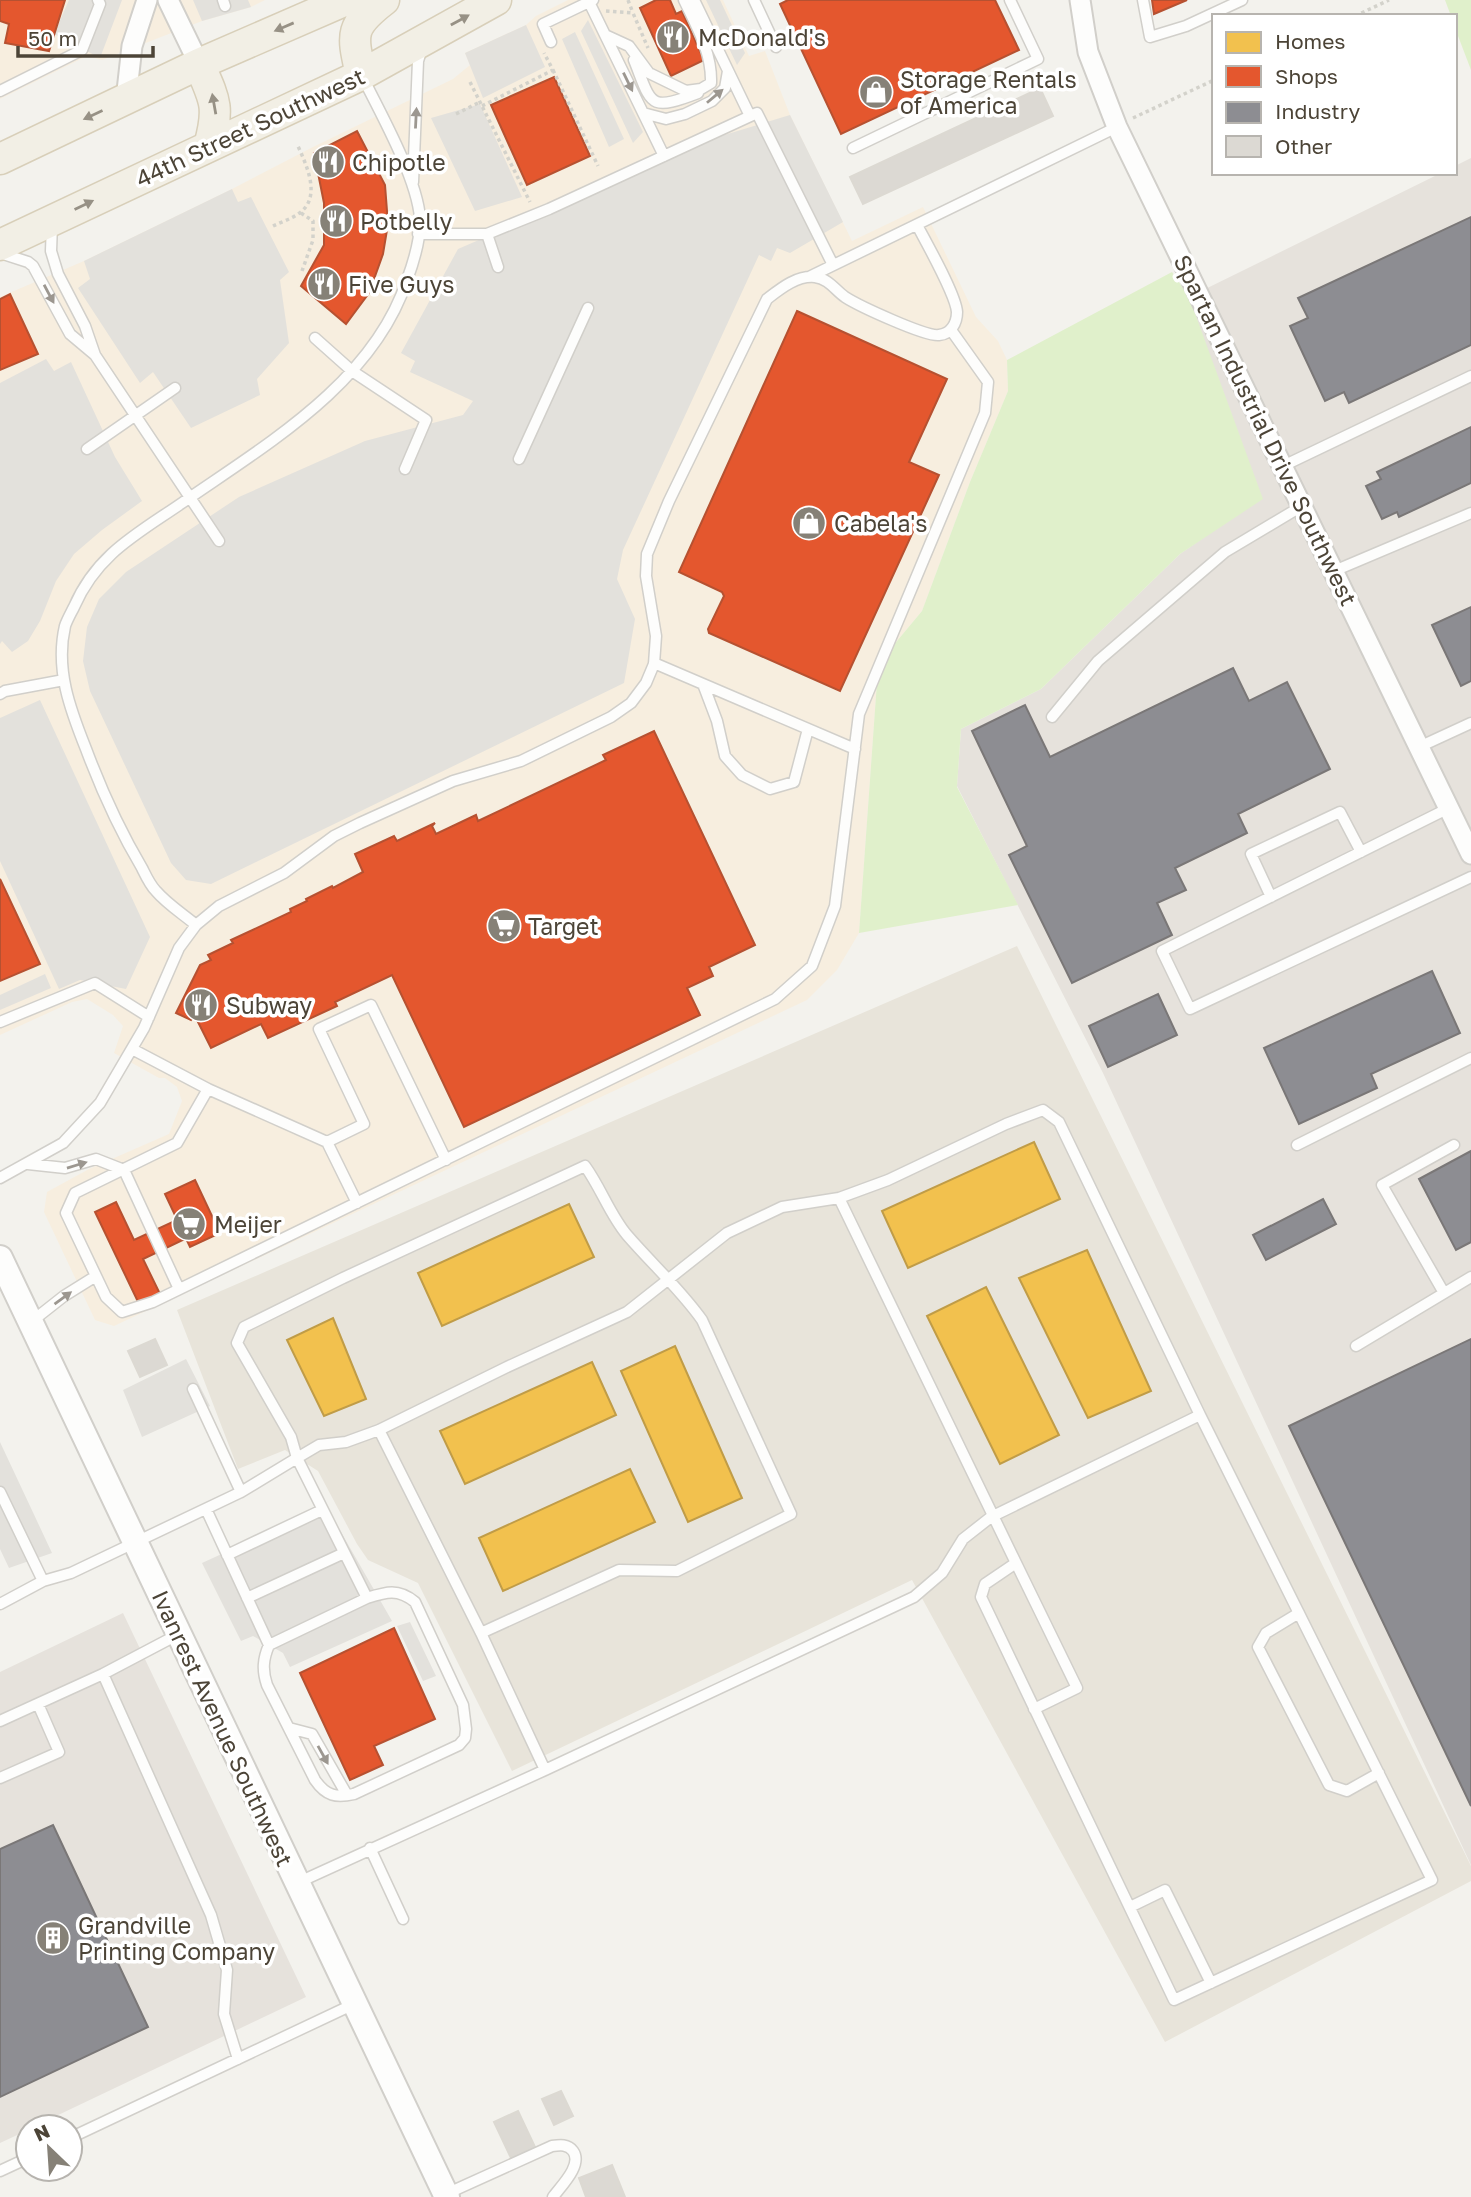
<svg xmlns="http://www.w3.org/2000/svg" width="1471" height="2197" font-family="'Golos Text',sans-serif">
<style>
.residential{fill:#e8e4da}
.commercial{fill:#f7eedf}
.industrial{fill:#e6e2dc}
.green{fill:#e0f0cb}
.parking{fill:#e3e1dc}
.homes{fill:#f2c14e;stroke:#c09c47;stroke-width:2}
.shops{fill:#e4572e;stroke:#b65131;stroke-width:2}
.industry{fill:#8d8d92;stroke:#7a7777;stroke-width:2}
.building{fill:#dcd9d3;stroke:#dcd9d2;stroke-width:2}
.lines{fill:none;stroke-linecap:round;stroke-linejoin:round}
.service-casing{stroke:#d1cfca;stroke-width:13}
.minor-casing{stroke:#d1cfca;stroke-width:23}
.tertiary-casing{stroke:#d1cfca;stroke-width:28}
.primary-casing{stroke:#d8cfb9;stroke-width:33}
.path{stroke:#d3d2cb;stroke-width:3.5;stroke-dasharray:3.5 3.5;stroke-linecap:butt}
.service{stroke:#fdfdfc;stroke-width:10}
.minor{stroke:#fdfdfc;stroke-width:19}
.tertiary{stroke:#fdfdfc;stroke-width:24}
.primary{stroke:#f2efe5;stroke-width:30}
.oneway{fill:#979185}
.oneway2{fill:#9c9790}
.labels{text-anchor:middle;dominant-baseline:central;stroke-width:7;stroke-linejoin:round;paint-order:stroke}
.poi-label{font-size:23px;fill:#4c4437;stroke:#fff;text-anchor:start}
.street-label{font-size:23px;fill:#4c4437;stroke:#fff}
</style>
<rect width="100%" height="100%" fill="#f3f2ed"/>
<path class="residential" d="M1017,946L1471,1866V1881L1165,2042L912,1580L512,1771L418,1583L368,1560L357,1544L318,1471L285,1450L238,1469L177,1310Z"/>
<path class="commercial" d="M0,0H265L251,7L202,21L102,60L87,56L0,99Z
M568,0H723L749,56L765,51L790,115L852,241L923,207L976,317L998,341L1007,360L1008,391L970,482L922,611L892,647L877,682L859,933L837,970L807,1000L114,1326L95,1320L44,1212L47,1192L89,1169L169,1134L182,1101L177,1087L165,1078H159L114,1053L123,1026L113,1015L87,999L72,1002L0,1035V297L84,261L232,189L311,148L453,79L470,65L465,53L526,25L536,16Z"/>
<path class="industrial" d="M1471,158V1865L1103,1073L957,786L961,729L1041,689L1180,554L1259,499L1189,297L1441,173H1455V166Z
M123,1613L306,1997L33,2127H28V2130L0,2143V1672Z"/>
<path class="green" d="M1445,0H1471V70L1455,28V16H1451Z
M1172,272L1189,297L1263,499L1180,554L1041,689L961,729L957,787L1018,905L859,933L877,682L892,647L922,611L970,482L1008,391L1007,360Z"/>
<path class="parking" d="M69,0H122L100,58L54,34Z
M193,0H248L251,7L202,21Z
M706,0H720L745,53L737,65Z
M588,20L643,132L633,143L581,31Z
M526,25L545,67L483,98L465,53Z
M575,32L624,139L609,147L562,39Z
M480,104L522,197L475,211L431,118Z
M790,115L843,222L790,253L777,248L771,261L759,255L623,550L617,579L635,619L624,683L211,884L186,880L171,863L90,691L83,661L87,627L99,599L126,572L239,497L365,441L463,415L473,401L410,372L415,361L401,353L458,249L711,139Z
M232,189L238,202L251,197L289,272L280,280L289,343L257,379L260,395L191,428L153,372L140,383L78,288L90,279L84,261Z
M46,359L54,371L71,362L115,457L142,501L102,530L74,554L56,581L40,621L28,641L12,652L2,641L0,644V383Z
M40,700L150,937L126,989L80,980L59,989L0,861V718Z
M45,974L51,988L0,1010V995Z
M186,1359L210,1406L142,1437L123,1390Z
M0,1442L52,1553L9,1568L0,1549Z
M326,1506L392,1621L290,1667L283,1653L253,1636L241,1641L202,1563Z
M410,1622L436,1676L423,1681L397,1626Z"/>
<path class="homes" d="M1034,1142L1060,1199L908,1268L882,1211Z
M569,1204L594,1257L442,1326L418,1273Z
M1087,1250L1151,1391L1088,1418L1019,1278Z
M986,1287L1059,1435L1000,1464L927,1316Z
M333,1318L366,1399L324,1416L287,1340Z
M675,1346L742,1498L688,1522L621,1371Z
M592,1362L616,1415L465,1484L440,1431Z
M630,1469L655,1522L503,1591L479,1538Z"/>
<path class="shops" d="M0,0H65L49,51L5,43L9,24L0,21Z
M656,0H670L676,14L682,11L704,60L671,76L640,8Z
M788,0H995L1019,50L841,134L780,4Z
M1152,0H1187L1154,14Z
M554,77L590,156L527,185L491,105Z
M357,131L385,185L388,224L383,254L369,293L346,324L301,286L324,245V203L314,153Z
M10,294L38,354L0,370V299Z
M797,311L947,379L909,462L939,475L840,691L709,633L708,629L724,596L722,592L679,572Z
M654,731L755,945L709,967L713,976L687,988L700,1015L464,1127L392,975L335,1002L337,1006L268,1038L261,1024L211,1048L197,1020L193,1017L191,1020L176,1013L200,965L211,960L208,955L233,943L231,940L291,912L290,909L307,901L306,899L332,886L333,888L363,872L355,854L394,836L397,841L435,823L432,826L436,834L476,815L478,821L606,760L603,755Z
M0,879L40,964L0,981Z
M195,1180L220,1233L190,1247L165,1194Z
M116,1202L134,1240L181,1218L189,1237L143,1259L161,1296L140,1306L95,1212Z
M394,1628L435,1719L374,1746L383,1765L350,1780L300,1673Z"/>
<path class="industry" d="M1471,217V345L1349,403L1344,392L1325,401L1290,326L1308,318L1298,298Z
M1471,427V483L1399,517L1397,512L1382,519L1366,486L1381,479L1377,472Z
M1471,607V681L1461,686L1432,625Z
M1233,668L1249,701L1287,682L1330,769L1238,814L1247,833L1175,868L1186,890L1157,903L1172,935L1072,983L1009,855L1027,846L972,731L1025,705L1050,757Z
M1432,971L1460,1033L1371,1074L1377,1088L1299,1124L1264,1048Z
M1158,994L1177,1035L1108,1067L1089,1026Z
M1471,1151V1242L1456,1250L1419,1179Z
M1323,1199L1336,1224L1266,1260L1253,1235Z
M1471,1339V1806L1289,1426Z
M53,1825L148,2027L0,2097V1849Z"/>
<path class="building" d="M1040,88L1053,116L863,204L850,177Z
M155,1339L167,1365L140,1377L128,1351Z
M561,2091L573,2116L554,2125L542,2099Z
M518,2111L535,2147L511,2158L494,2122Z
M612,2165L625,2197H586L579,2178Z"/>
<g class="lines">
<g class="service-casing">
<path id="service" d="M223,0L225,6
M593,0L589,2L664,156
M694,0L750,116
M754,0L776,47
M1143,0L1150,37L1186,26L1242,0
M605,35L629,46L649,73L686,91L701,89L711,83C712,53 697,27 684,0
M551,42L543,24L589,2
M634,60C652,105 648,112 698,93
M0,91L82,50L100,4L98,0
M643,113L666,119L685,114L712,101L725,88L728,71
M853,148L1038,59L1010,0
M413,182L418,61L422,48
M418,234H487L498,267
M487,234L549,209L757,113L833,265
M0,253L28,262L33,266L70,334L95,355L85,326L58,274L51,251L52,224
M809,277L1117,127
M315,338L352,371L426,420L405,469
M95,355L219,541
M87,449L175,388
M519,459L588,308
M1283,466L1471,376
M1334,571L1471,513
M654,663L855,749
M703,684L717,721L725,756L742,775L770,789L794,782L808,729
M0,694L5,691L64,680
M1052,717L1098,661L1225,552L1302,506
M1419,747L1471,723
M1449,808L1162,951L1190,1009L1471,877
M1271,897L1251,854L1340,812L1361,852
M196,925C183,914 167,904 156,891C150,885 146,876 142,868C120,831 101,789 86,749C70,709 55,669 65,626C67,620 71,613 74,607C97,554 137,534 182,503C267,444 373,383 407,280C414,261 421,238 420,218C417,178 380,112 362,76
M0,1022L95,983L149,1017
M132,1049L208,1089L177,1143L75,1193L66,1213L106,1297L122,1312L153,1302L775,999L812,966L835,906L859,714L985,413L988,382L951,330
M208,1089L327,1142L364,1124L319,1029L371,1005L446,1160
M327,1142L357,1203
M1297,1145L1471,1058
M28,1164L65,1168L96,1159L124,1170L179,1289
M0,1178L63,1143L100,1103L144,1028L179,948L196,925L219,906L284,873L334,836L360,823L453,781L521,761L611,717L631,703L646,683L654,664L656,636L646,576L647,554L669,501L767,299C780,289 797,275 815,277C829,279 835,290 845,297C859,306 926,337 939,335C951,334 957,323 957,312C956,295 927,244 917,225
M839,1198L1016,1563L985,1584L981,1597L1174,2000L1432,1880L1200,1415
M1444,1293L1382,1185L1454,1145
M31,1322L64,1296L96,1276
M1356,1346L1471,1277
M193,1389L241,1492
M0,1492L43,1581L71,1573L241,1492L297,1458L367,1598L269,1645L206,1509
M227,1555L322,1510
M1016,1563L1077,1688L1034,1709
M247,1598L344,1553
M0,1604L43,1581
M1299,1613L1266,1633L1258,1647L1329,1785L1347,1791L1379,1773
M481,1633L545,1770
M179,1634L103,1674L211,1915L227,1970L224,2014L238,2059
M269,1645C263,1659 262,1670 267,1685L315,1780C326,1796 336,1798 354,1794L459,1745L465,1738L466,1729L463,1705L415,1602C398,1588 386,1592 367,1598
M0,1721L103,1674
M289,1728L312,1734L347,1795
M0,1778L59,1752L38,1704
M370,1848L403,1919
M297,1883L545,1770L914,1597L942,1573L963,1539L991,1517L1200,1415L1059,1122L1043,1110L1006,1124L888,1180L839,1198L782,1207L727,1233L627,1312L507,1367L379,1430L346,1442L319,1445L297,1458L291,1437L237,1343L244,1327L343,1278L585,1166C601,1188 610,1215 627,1235C652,1264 680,1289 702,1320L791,1514L677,1571L619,1570L481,1633L379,1430
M1130,1907L1165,1890L1211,1983
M70,2138L354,2004
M0,2171L28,2158
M446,2194L552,2146C560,2145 568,2144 573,2151C583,2165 561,2186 553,2197"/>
</g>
<g class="minor-casing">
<path id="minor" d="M168,0L199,64
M1080,0L1088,52L1117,127L1471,854
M126,100L132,46L147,0"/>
</g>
<g class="tertiary-casing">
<path id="tertiary" d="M0,1258L447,2197"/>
</g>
<g class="primary-casing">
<path id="primary" d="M199,64C215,100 220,107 209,146
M361,75C352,34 349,27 384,0
M0,159L199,64L346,0
M0,245L361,75L496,0"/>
</g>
<path class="path" d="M628,0L633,13
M606,11L633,13L648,48
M1355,16L1389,0
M553,70L598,166
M470,82L530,202
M482,106L553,70L544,53
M456,114L480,102
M1133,118L1214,80
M301,213L313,221V240L302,271
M273,226C281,222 291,219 298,214C323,198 306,164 297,144"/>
<use href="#service" class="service"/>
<use href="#minor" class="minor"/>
<use href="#tertiary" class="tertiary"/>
<use href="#primary" class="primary"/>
</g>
<defs><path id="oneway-solid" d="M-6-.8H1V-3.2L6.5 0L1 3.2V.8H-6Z" transform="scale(1.75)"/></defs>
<g class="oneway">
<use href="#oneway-solid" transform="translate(460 20) rotate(-29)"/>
<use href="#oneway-solid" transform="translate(284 27) rotate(157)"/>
<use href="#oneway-solid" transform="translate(214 104) rotate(-100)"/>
<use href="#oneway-solid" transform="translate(93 115) rotate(155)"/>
<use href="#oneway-solid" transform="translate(84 205) rotate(-26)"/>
</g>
<g class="oneway2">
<use href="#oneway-solid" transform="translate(628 82) rotate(64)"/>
<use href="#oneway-solid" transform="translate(715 96) rotate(-40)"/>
<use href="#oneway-solid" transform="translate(416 118) rotate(-87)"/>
<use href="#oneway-solid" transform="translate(49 294) rotate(62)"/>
<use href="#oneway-solid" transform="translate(77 1165) rotate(-17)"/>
<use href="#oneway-solid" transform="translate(63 1298) rotate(-36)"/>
<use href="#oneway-solid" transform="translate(323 1755) rotate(61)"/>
</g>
<defs>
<g id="restaurant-disc" transform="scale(1.75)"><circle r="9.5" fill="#868177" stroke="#fff"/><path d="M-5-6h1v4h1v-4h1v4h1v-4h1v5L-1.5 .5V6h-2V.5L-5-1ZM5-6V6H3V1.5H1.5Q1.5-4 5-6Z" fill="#fff"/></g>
<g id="shop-disc" transform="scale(1.75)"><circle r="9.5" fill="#868177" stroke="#fff"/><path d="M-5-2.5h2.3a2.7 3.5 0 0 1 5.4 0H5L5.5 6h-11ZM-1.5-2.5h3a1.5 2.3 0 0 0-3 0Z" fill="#fff"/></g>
<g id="supermarket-disc" transform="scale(1.75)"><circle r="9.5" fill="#868177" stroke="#fff"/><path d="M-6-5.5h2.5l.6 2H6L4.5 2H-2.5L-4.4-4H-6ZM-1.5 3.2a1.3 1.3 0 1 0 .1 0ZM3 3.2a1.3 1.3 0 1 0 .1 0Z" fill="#fff"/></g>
<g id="building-disc" transform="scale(1.75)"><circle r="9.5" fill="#868177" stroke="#fff"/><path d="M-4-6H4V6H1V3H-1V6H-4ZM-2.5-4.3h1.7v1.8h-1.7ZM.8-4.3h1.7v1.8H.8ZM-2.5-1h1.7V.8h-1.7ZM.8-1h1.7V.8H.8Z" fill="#fff"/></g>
</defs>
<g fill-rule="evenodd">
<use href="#restaurant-disc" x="673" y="37"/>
<use href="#shop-disc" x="876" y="92"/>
<use href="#restaurant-disc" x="328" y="162"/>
<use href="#restaurant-disc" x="336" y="221"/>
<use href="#restaurant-disc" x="324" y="284"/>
<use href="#shop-disc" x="809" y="523"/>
<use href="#supermarket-disc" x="504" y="926"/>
<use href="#restaurant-disc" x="201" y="1005"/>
<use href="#supermarket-disc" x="189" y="1224"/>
<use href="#building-disc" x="53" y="1938"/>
</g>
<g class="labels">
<g class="poi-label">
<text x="698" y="37">McDonald's</text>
<text x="900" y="79">Storage Rentals<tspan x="900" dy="26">of America</tspan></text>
<text x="352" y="162">Chipotle</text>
<text x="360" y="221">Potbelly</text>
<text x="348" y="284">Five Guys</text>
<text x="834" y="523">Cabela's</text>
<text x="528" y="926">Target</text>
<text x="226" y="1005">Subway</text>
<text x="214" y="1224">Meijer</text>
<text x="78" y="1925">Grandville<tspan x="78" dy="26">Printing Company</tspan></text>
</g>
<g class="street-label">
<text transform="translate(250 127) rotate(-25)">44th Street Southwest</text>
<text transform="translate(1266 430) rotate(64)">Spartan Industrial Drive Southwest</text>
<text transform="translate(223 1728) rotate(65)">Ivanrest Avenue Southwest</text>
</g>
</g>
<rect x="1212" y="14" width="245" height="161" fill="#ffffff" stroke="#b7b4af" stroke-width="2"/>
<rect x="1226" y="32" width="35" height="21" fill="#f2c14e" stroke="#b7b4af" stroke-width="2"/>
<text x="1275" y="49" font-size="21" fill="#4c4437">Homes</text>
<rect x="1226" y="66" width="35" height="21" fill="#e4572e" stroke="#b7b4af" stroke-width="2"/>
<text x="1275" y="84" font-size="21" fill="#4c4437">Shops</text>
<rect x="1226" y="102" width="35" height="21" fill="#8d8d92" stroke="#b7b4af" stroke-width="2"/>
<text x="1275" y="119" font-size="21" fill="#4c4437">Industry</text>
<rect x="1226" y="136" width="35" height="21" fill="#dcd9d3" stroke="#b7b4af" stroke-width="2"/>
<text x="1275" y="154" font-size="21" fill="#4c4437">Other</text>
<g transform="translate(49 2148) rotate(335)"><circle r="33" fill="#ffffff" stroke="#b7b4af" stroke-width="2"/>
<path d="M0-5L12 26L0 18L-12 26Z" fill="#868177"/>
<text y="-10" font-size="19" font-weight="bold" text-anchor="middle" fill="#4c4437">N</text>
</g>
<path d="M18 46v10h135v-10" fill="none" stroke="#4c4437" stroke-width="3.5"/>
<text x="28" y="46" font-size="21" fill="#4c4437" stroke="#ffffff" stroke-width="5" paint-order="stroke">50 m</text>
</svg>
